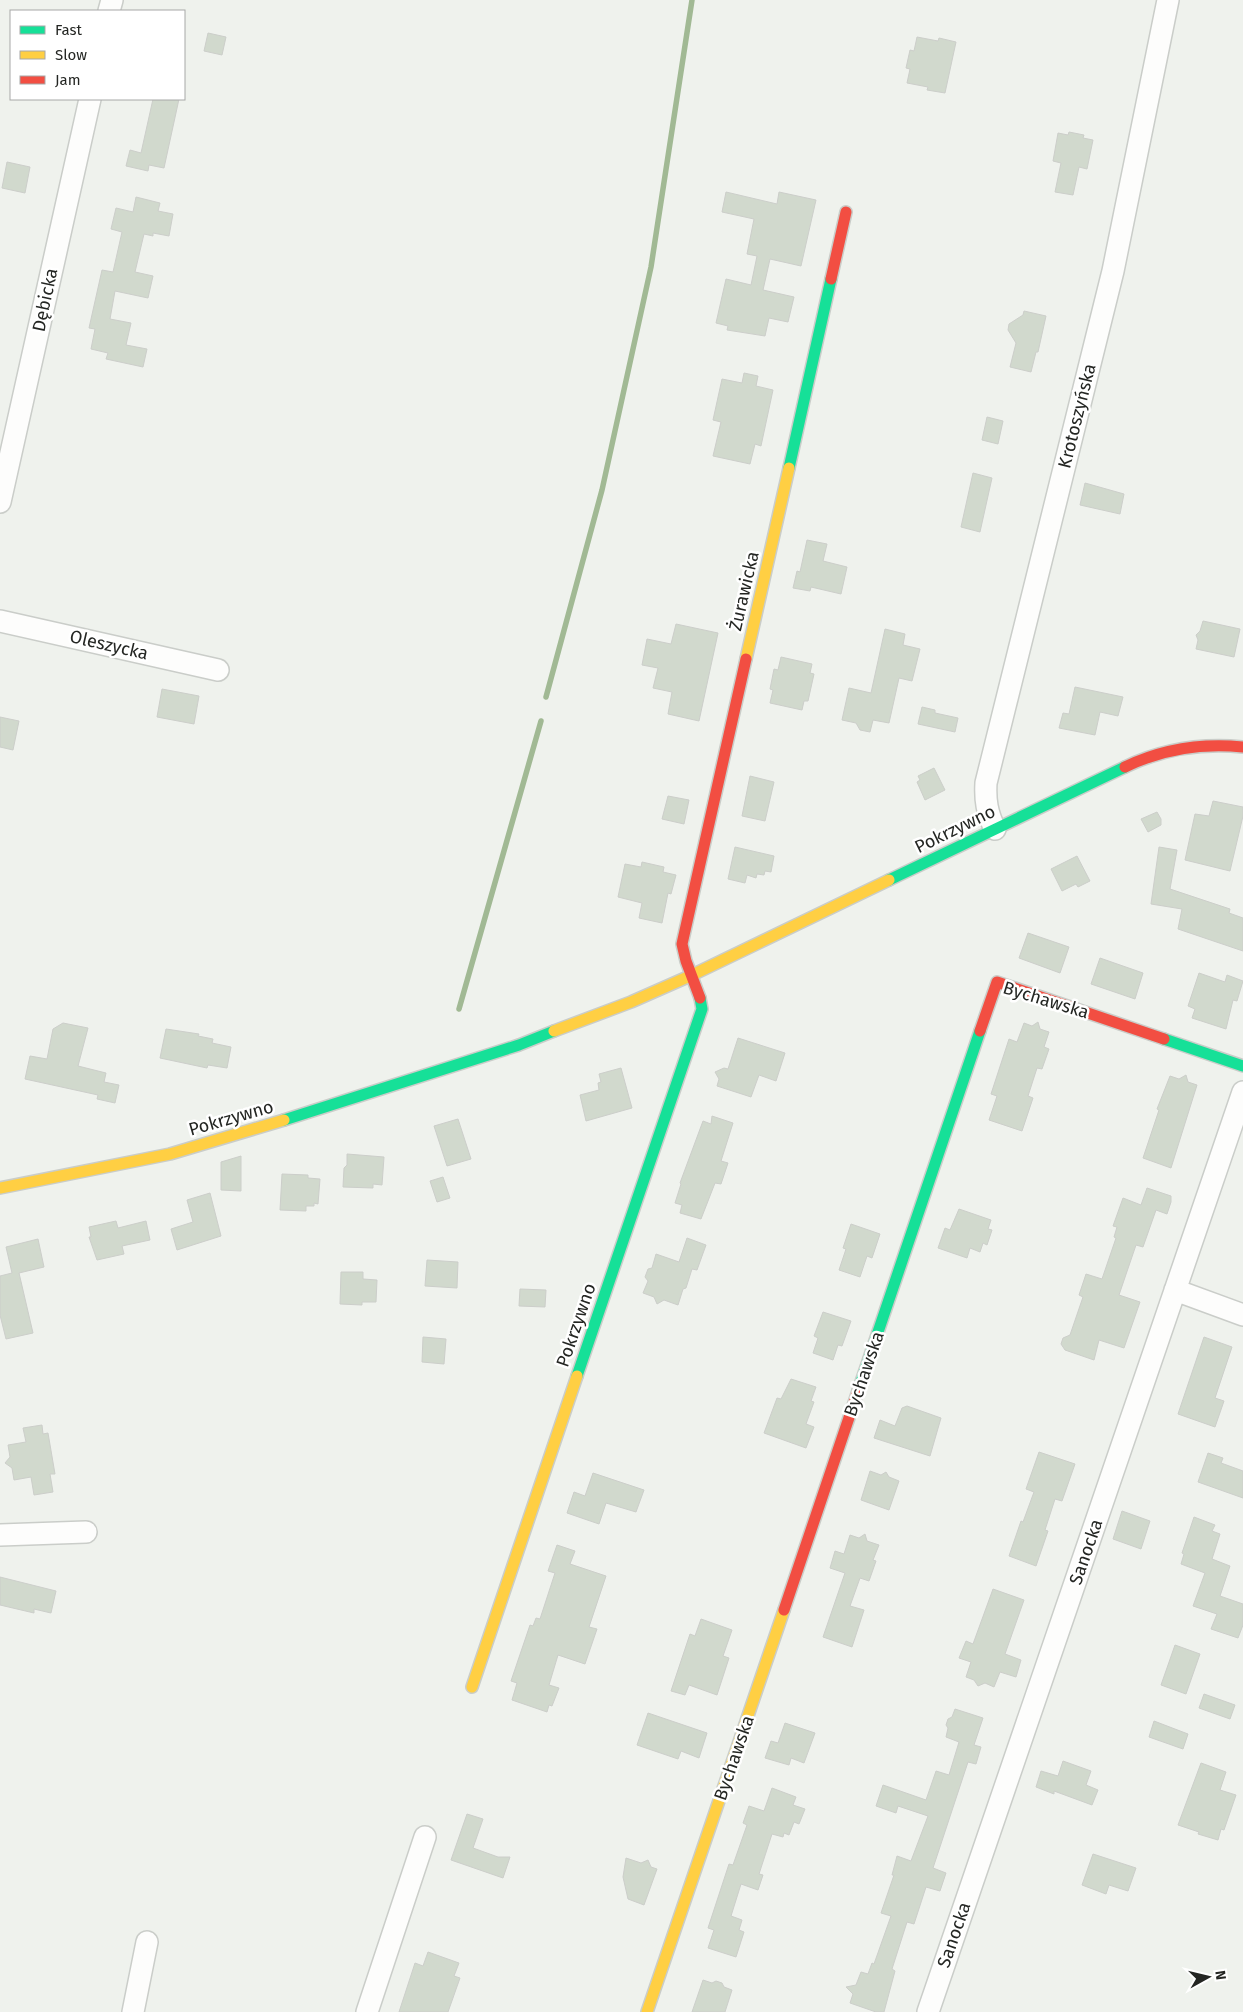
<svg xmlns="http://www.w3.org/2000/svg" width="1243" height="2012" font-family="'Fira Sans',sans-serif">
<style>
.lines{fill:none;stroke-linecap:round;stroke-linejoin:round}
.stream{stroke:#a1b994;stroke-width:5.5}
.building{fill:#d1d9cd;stroke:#ccceca}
.street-casing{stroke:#cacdc9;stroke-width:24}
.fast-casing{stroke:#cacdc9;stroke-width:14}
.slow-casing{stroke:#cacdc9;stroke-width:14}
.jam-casing{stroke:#cacdc9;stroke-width:14}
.street{stroke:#fdfdfc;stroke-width:21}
.fast{stroke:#16e098;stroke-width:11}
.slow{stroke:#ffcf43;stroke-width:11}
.jam{stroke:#f24e42;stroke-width:11}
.labels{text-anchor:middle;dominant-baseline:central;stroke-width:5;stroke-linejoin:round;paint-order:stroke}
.street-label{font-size:18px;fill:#242623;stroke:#fff}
</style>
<rect width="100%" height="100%" fill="#eff2ed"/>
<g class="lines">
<path class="stream" d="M546,697L602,490L651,267L692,0
M459,1009L541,721"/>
</g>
<path class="building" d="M208,33L226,37L222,55L204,51Z
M917,37L938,41L939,38L956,42L945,93L927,90L928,87L907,83L910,69L906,68L910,50L914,51Z
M153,99H179L164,168L149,165L148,171L126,166L130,150L141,153Z
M1069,132L1084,135L1083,138L1093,140L1087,169L1079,167L1073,195L1055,192L1061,163L1053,161L1058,133L1068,135Z
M7,162L30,167L25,193L2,188Z
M726,192L777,204L779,192L816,200L801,266L770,259L763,290L794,297L788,322L769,318L765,336L727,330L728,326L716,323L726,279L751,285L757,256L747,254L754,219L722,212Z
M136,197L160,203L158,211L173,214L169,236L153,233V236L144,234L135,272L153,276L148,298L115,291L110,319L131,323L126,345L147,349L143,367L106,359L108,353L91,349L95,329L89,328L102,270L113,272L122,232L111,229L116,208L133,212Z
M1024,311L1046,316L1038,352H1036L1031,372L1010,367L1016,343L1008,330L1009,324L1023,315Z
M744,373L758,376L756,386L773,390L761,446L755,444L750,464L713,456L721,422L713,420L722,379L742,383Z
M987,417L1003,421L998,444L982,440Z
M973,473L992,478L980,532L961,527Z
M1085,483L1124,494L1120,514L1080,505Z
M807,540L827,544L823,561L847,567L841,594L811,587L810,591L793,588L797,571L800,572Z
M1203,621L1240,629L1234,657L1196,649L1198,640L1196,635L1200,631Z
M676,624L718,633L699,721L668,714L672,692L653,688L658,668L642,665L647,639L671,644Z
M885,629L905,634L903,645L920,649L912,681L899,678L889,723L873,720L870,732L860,730L856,723L842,720L849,688L871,693Z
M781,657L812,664L810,673L814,674L808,701H804L802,710L770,703L773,690L770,689L774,669L778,670Z
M1075,687L1123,697L1118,716L1100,712L1095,735L1059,728L1063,713L1069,714Z
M162,689L199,696L194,724L157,717Z
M922,707L935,710V713L958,718L955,732L918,724Z
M0,717L19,721L13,750L0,747Z
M934,768L945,790L925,800L917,782L920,780L918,776Z
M750,776L774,782L765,821L742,816Z
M668,796L689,800L684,824L662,819Z
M1213,801L1243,807V816L1230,871L1185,860L1195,814L1209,816Z
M1157,812L1161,819V825L1148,832L1141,819Z
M735,847L774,856L771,872L765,871L764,875L757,874L756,878L747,875L745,883L728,879Z
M1159,847L1177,850L1170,889L1230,909L1229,913L1243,918V951L1178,929L1182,909L1151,904Z
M1077,856L1090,881L1078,887L1076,884L1062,891L1051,869Z
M642,862L664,867L663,872L676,875L671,894L668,893L662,923L639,918L642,903L618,897L625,864L641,867Z
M1028,933L1069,947L1060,973L1019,958Z
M1100,958L1143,973L1135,999L1091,984Z
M1199,973L1225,982L1227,975L1243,981L1237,1001L1233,1000L1226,1029L1192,1018L1195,1009L1188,1006Z
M1038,1022L1040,1029L1049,1032L1044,1047L1049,1049L1042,1069L1037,1068L1028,1096L1033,1098L1022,1131L989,1120L997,1096L991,1094L1009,1039L1017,1042L1024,1023L1032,1026Z
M63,1023L88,1028L78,1066L106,1073L104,1082L119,1085L115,1103L97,1099L98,1095L25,1079L30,1056L47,1059L53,1029Z
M166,1029L199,1034L198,1036L213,1039L212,1043L231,1047L227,1068L208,1065L207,1068L160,1058Z
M738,1038L785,1053L776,1081L759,1075L751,1097L717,1086L719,1079L715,1072L724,1068L728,1069Z
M621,1068L632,1108L586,1121L580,1095L599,1090L598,1083L601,1082L599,1074Z
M1186,1075L1188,1082L1197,1085L1171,1168L1143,1158L1159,1110L1157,1109L1170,1076L1179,1079Z
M712,1116L733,1123L721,1161L728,1163L721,1184L715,1183L701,1219L680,1213L682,1205L675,1203L681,1184L680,1183L703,1121L711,1124Z
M458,1119L471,1159L447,1166L434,1126Z
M347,1154L384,1157L382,1185L373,1184V1188L343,1187L344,1168L347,1165Z
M241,1156V1191L221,1190V1162Z
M282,1174L308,1175V1178L320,1179L318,1204L314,1203V1206H306V1211L280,1210Z
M443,1177L450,1198L437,1202L430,1181Z
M1147,1188L1171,1196V1202L1167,1214L1156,1210L1143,1247L1136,1245L1119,1295L1140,1302L1124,1348L1099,1340L1094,1360L1065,1350L1061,1344L1063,1338L1070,1335L1083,1297L1079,1295L1086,1274L1102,1279L1116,1238L1114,1237L1117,1227L1113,1226L1123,1198L1141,1205Z
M210,1193L221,1236L177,1250L171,1229L193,1222L187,1200Z
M959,1209L991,1220L988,1229L992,1230L987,1245L983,1243L980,1252L970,1248L967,1258L938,1248L945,1228L950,1230Z
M116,1221L118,1228L146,1221L150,1240L122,1246L124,1254L97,1260L89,1237H91L89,1227Z
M851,1224L880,1234L872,1258L867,1256L860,1277L839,1270L846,1249L843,1248Z
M687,1238L706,1245L697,1270L692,1269L686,1288L683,1289L678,1305L664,1300L657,1304L654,1297L643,1293L648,1281L645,1277L648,1269L652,1268L656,1254L679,1262Z
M38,1239L44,1267L19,1273L33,1333L6,1339L0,1315V1276L12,1273L6,1247Z
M427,1260L458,1262L457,1288L425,1286Z
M341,1272H363V1279L377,1280L376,1302H362V1305L340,1304Z
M520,1289L546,1290L545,1307L519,1306Z
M823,1312L851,1321L842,1346L838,1345L833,1360L813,1353L818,1338L814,1336Z
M423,1337L446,1339L444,1364L422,1362Z
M1204,1337L1232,1347L1215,1398L1224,1401L1215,1427L1178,1414Z
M791,1379L816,1387L811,1401L814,1402L806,1424L814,1427L806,1448L764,1433L777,1398L781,1399Z
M907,1406L941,1418L930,1456L874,1438L880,1420L895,1426L902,1408Z
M42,1425L43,1434L48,1433L55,1474H50L53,1492L34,1495L31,1477L14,1480L12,1468L5,1463L10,1457L8,1445L26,1442L23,1428Z
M1039,1452L1075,1464L1062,1501L1055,1499L1045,1530L1048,1531L1036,1566L1009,1556L1021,1521L1023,1522L1034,1492L1026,1489Z
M1208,1453L1223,1458L1221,1463L1243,1471V1498L1198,1482Z
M870,1471L881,1475L886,1472L889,1477L899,1481L889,1510L861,1500Z
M593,1473L644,1490L636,1512L606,1503L599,1524L567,1513L574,1492L585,1496Z
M1122,1511L1150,1521L1141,1549L1113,1539Z
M1194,1517L1215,1525L1212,1531L1220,1534L1212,1559L1230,1566L1220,1596L1243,1604V1625L1238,1638L1211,1629L1217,1614L1193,1606L1205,1573L1181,1564L1184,1554L1182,1553Z
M865,1534L867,1541L879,1545L873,1560L876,1561L869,1581L860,1578L850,1606L864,1610L852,1647L823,1637L845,1573L830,1568L835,1551L844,1554L850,1535L859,1538Z
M557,1545L575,1551L570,1564L606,1576L589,1627L597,1629L585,1664L558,1655L549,1685L559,1688L552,1706L549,1705L547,1712L512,1700L517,1683L511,1681L530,1625L533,1626L536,1618L540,1619L555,1573L548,1571Z
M0,1577L56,1591L51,1613L34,1609V1613L0,1605Z
M993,1589L1024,1600L1005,1654L1021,1660L1016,1677L1000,1672L994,1687L985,1683L978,1686L974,1680L966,1677L971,1662L959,1658L966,1641L973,1644Z
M701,1619L732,1630L723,1656L729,1658L717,1695L689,1685L685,1695L671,1691L690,1634L695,1636Z
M1175,1645L1200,1654L1186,1694L1161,1685Z
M1204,1694L1235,1705L1230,1719L1199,1708Z
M955,1709L983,1718L974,1745L981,1747L976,1764L968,1762L933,1868L946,1873L940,1891L926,1887L914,1924L907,1922L892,1969L895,1971L884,2012H876L850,2003L853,1994L846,1987L856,1985L861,1972L868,1974L872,1963L874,1964L891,1916L881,1913L894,1875H892L897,1856L911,1861L928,1816L898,1806L896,1813L876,1806L883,1785L926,1800L936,1771L949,1775L959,1742L946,1737L948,1728L946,1725L948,1719L952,1717Z
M648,1713L707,1733L699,1758L681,1751L678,1759L637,1745Z
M1154,1721L1188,1734L1183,1749L1149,1737Z
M785,1723L815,1733L804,1763L791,1758L789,1765L765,1758L771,1741L778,1743Z
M1063,1761L1091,1771L1086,1785L1098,1790L1092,1805L1054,1791V1794L1036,1787L1041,1771L1058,1776Z
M1201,1763L1226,1772L1220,1790L1236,1795L1224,1830L1221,1829L1218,1840L1198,1834L1199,1832L1178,1825Z
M772,1788L796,1797L793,1805L805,1809L799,1824L794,1822L789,1835L784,1833L783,1837L772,1834L759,1874L763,1875L758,1890L741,1884L731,1916L742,1920L739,1930L744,1932L736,1957L708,1948L714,1930L708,1928L729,1864L733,1865L747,1825L743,1823L749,1806L764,1811Z
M467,1814L483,1819L473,1848L498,1857H510L503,1878L451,1860Z
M1093,1854L1136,1868L1128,1891L1109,1885L1106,1894L1082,1885Z
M626,1858L641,1863L648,1860L651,1867L657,1869L644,1905L628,1899L623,1877Z
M428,1952L459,1963L454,1976L460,1978L448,2012H399L415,1963L423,1966Z
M703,1980L712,1983L716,1981L722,1983L724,1987L732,1990L725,2012H692Z"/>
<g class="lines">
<g class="street-casing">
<path id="street" d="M109,11L112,0
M0,502L90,99
M0,621L218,670
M995,829C987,813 985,800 986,783L1113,271L1168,0
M1175,1290L1243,1315
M0,1535L86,1532
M133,2012L147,1942
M367,2012L425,1837
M928,2012L1243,1092"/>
</g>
<g class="fast-casing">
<path id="fast" d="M789,468L831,279
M889,880L1125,767
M1164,1039L1243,1066
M284,1120L519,1045L554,1031
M577,1376L702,1009L700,998
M858,1391L980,1031"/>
</g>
<g class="slow-casing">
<path id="slow" d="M746,659L789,468
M554,1031L631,1002L690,976L889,880
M0,1188L170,1154L284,1120
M472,1687L577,1376
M647,2012L784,1610"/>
</g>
<g class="jam-casing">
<path id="jam" d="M831,279L846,212
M1125,767C1162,749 1202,743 1243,747
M700,998L686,961L682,944L746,659
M980,1031L997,982L1164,1039
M784,1610L858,1391"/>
</g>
<use href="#street" class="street"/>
<use href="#fast" class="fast"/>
<use href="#slow" class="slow"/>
<use href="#jam" class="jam"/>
</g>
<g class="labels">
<g class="street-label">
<text transform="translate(45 300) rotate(-78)">Dębicka</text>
<text transform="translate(1077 416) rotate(-76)">Krotoszyńska</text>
<text transform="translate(744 591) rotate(-77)">Żurawicka</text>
<text transform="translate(109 645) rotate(13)">Oleszycka</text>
<text transform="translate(955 829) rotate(-26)">Pokrzywno</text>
<text transform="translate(1046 1000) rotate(17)">Bychawska</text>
<text transform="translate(231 1118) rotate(-16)">Pokrzywno</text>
<text transform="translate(576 1325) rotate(-71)">Pokrzywno</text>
<text transform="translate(864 1374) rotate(-71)">Bychawska</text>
<text transform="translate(1086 1552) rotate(-71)">Sanocka</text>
<text transform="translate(734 1758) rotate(-71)">Bychawska</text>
<text transform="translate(954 1935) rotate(-71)">Sanocka</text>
</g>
</g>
<rect x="10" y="10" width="175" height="90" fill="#ffffff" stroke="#a7a8a7"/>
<rect x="20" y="26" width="25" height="8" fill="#16e098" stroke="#a7a8a7"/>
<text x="55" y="35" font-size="15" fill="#242623">Fast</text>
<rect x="20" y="51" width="25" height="8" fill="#ffcf43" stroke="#a7a8a7"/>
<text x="55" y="60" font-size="15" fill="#242623">Slow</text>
<rect x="20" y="76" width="25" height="8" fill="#f24e42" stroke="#a7a8a7"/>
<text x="55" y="85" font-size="15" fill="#242623">Jam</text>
<g transform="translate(1208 1977) rotate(82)" stroke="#ffffff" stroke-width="4" paint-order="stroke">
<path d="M0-4L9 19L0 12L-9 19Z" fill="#242623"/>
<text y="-8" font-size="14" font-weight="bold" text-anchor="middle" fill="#242623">N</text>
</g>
</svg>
